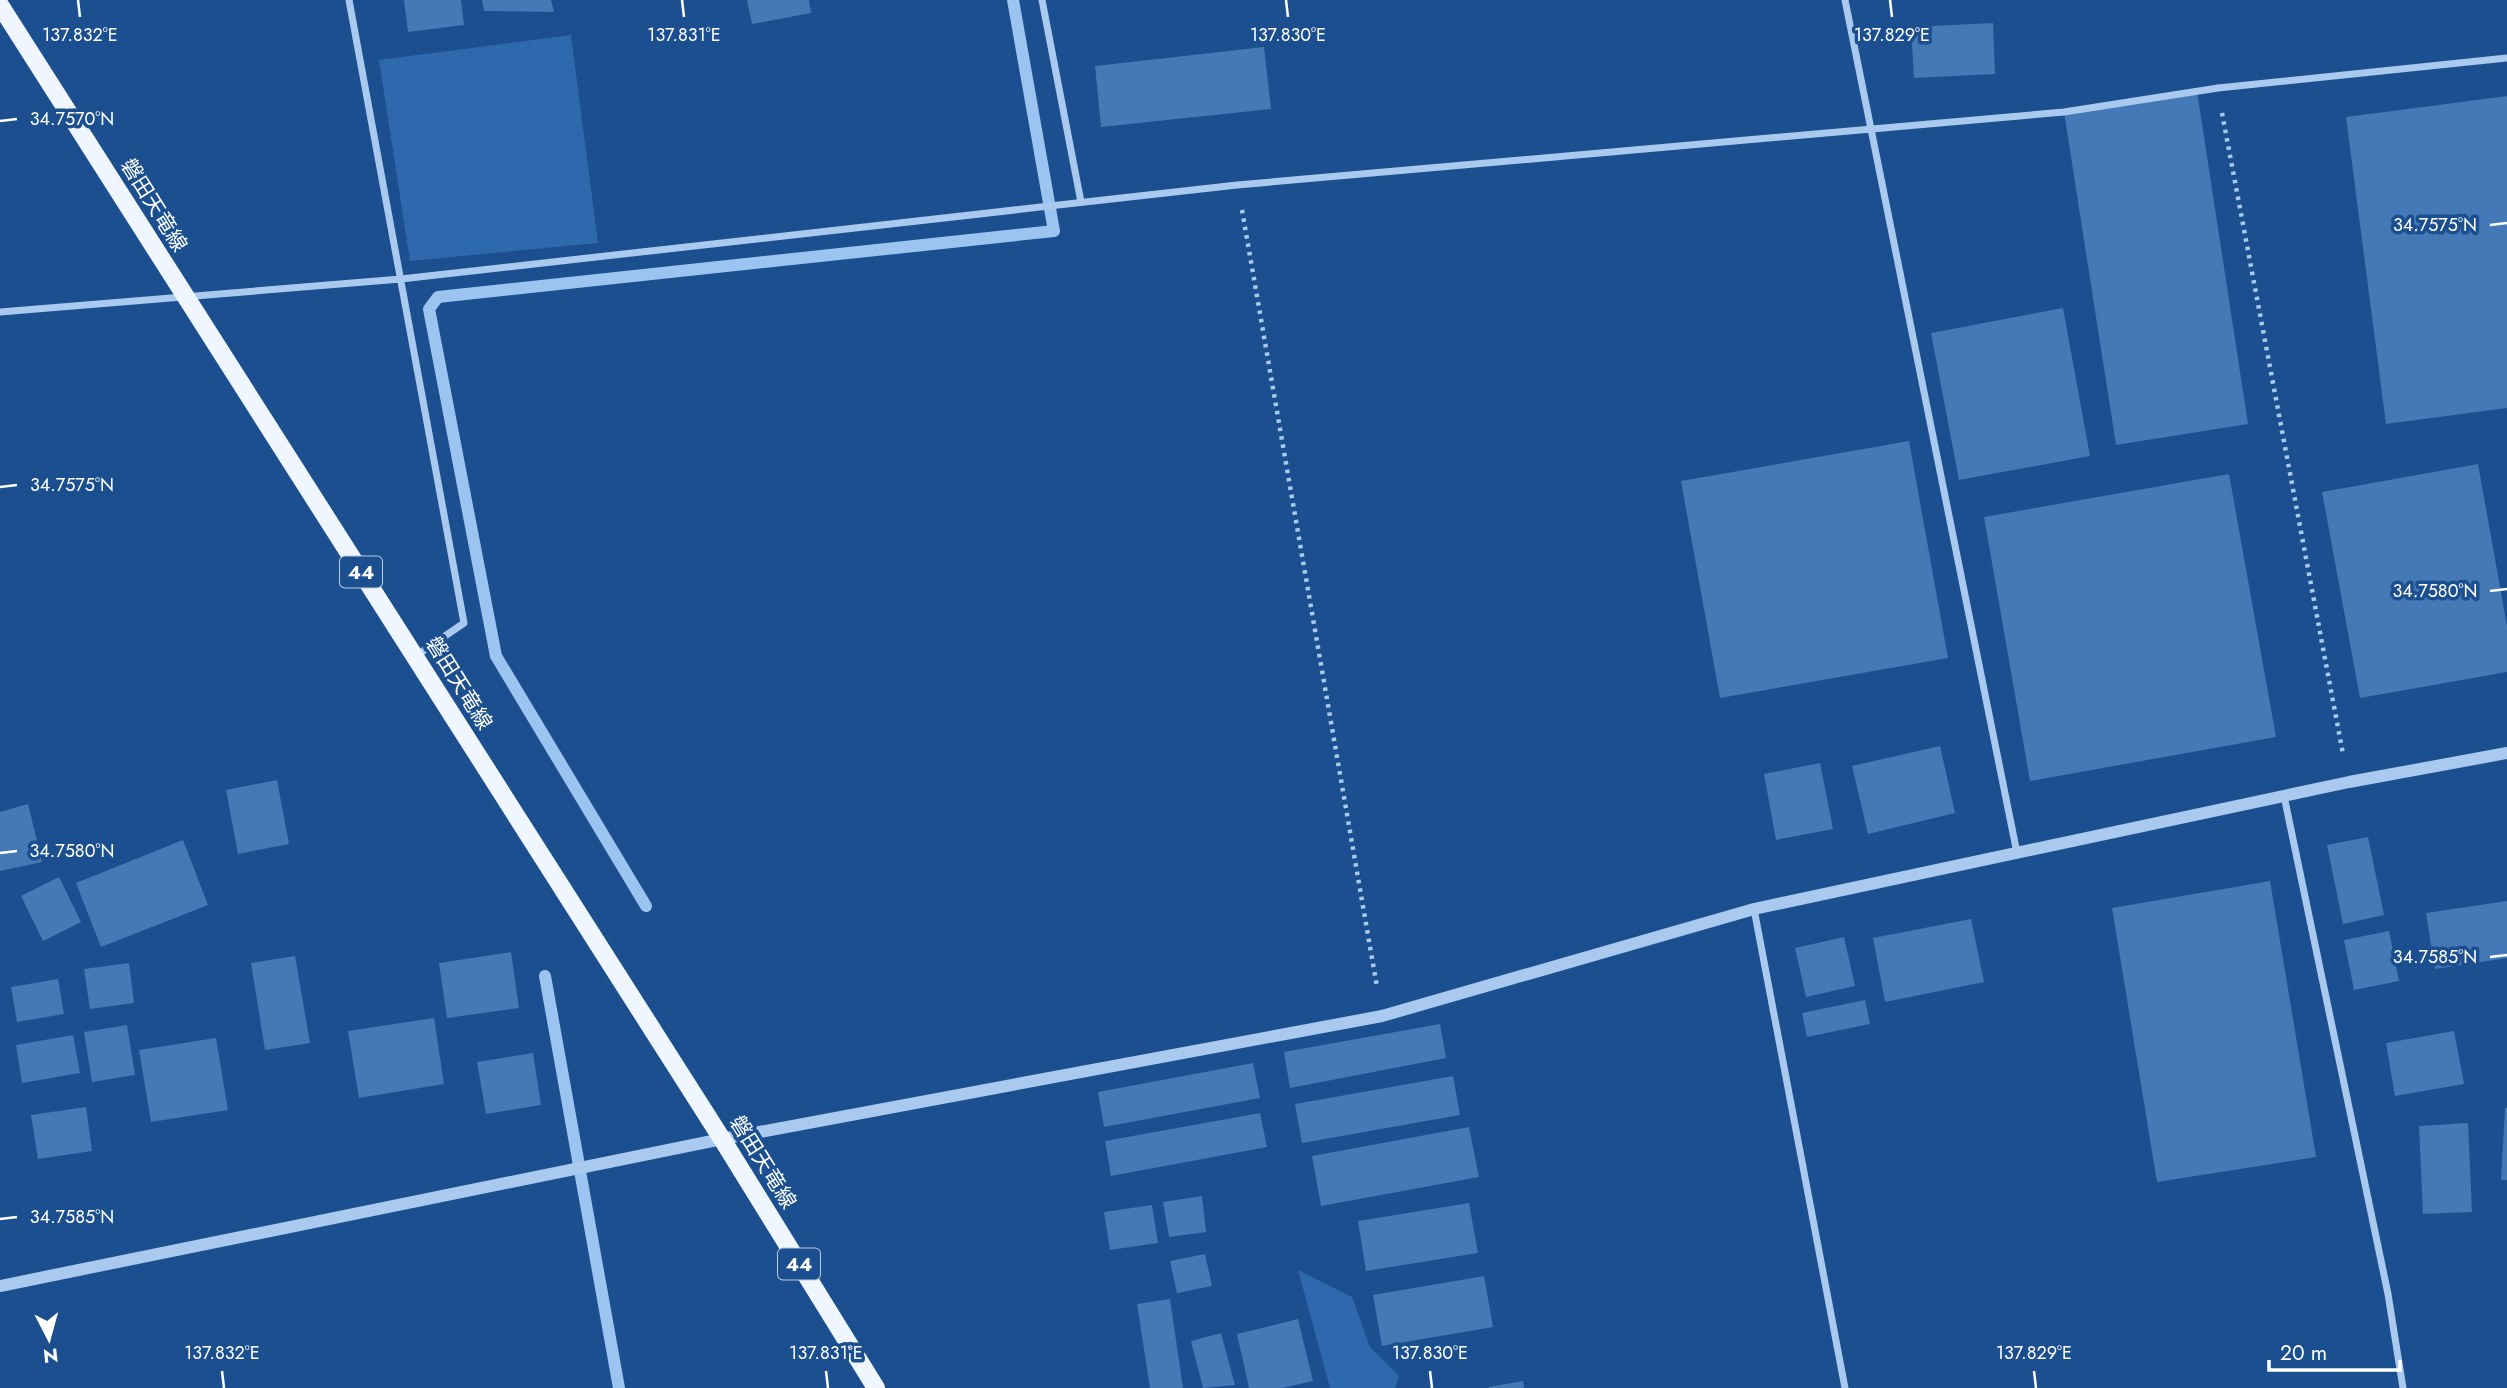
<svg xmlns="http://www.w3.org/2000/svg" width="2507" height="1388" font-family="Jost,'Noto Sans JP',sans-serif">
<style>
.green{fill:#2e69ad}
.lines{fill:none;stroke-linecap:round;stroke-linejoin:round}
.stream{stroke:#9cc4f0;stroke-width:12}
.building{fill:#4478b7}
.path{stroke:#a9c9ee;stroke-width:4.5;stroke-dasharray:3.5 5;stroke-linecap:butt}
.minor{stroke:#a9c9ee;stroke-width:7}
.tertiary{stroke:#a9c9ee;stroke-width:12}
.primary{stroke:#f0f6ff;stroke-width:18}
.ticks{fill:none;stroke:#fff;stroke-width:2.5}
.labels{text-anchor:middle;dominant-baseline:central;stroke-width:7;stroke-linejoin:round;paint-order:stroke}
.shield{fill:#1b4f8f;stroke:#bbcadd;stroke-width:2}
.shield-label{font-size:19px;font-weight:bold;fill:#fff}
.street-label{font-size:21px;fill:#fff;stroke:#1b4f8f}
.ticks-label{font-size:18px;text-anchor:middle;fill:#fff;stroke:#1b4f8f;stroke-width:7;stroke-linejoin:round;paint-order:stroke}
</style>
<rect width="100%" height="100%" fill="#1b4f8f"/>
<path class="green" d="M571,35L598,243L410,261L379,60Z
M1298,1270L1352,1297L1370,1347L1399,1376L1395,1388H1330Z"/>
<g class="lines">
<path class="stream" d="M646,906L496,656L429,309L438,297L1054,231L1013,0
M545,976L619,1388"/>
</g>
<path class="building" d="M404,0H461L464,25L408,32Z
M482,0H551L554,12L484,11Z
M747,0H809L811,13L752,24Z
M1993,23L1995,74L1914,78L1911,27Z
M1264,47L1271,109L1101,127L1095,66Z
M2197,91L2248,424L2116,445L2064,112Z
M2507,96V408L2386,424L2346,117Z
M2063,308L2090,456L1959,480L1931,333Z
M1909,441L1948,658L1720,698L1681,481Z
M2478,464L2507,626V672L2360,698L2322,492Z
M2229,474L2276,737L2030,781L1984,517Z
M1940,746L1955,813L1868,834L1852,766Z
M1820,763L1833,829L1776,840L1764,774Z
M277,780L289,844L238,854L226,790Z
M28,804L42,862L0,871V812Z
M2368,837L2384,915L2343,924L2327,845Z
M183,840L208,905L101,947L76,883Z
M59,877L81,922L43,941L21,896Z
M2270,881L2316,1157L2157,1182L2112,908Z
M2507,901V958L2435,969L2426,913Z
M1971,919L1984,982L1885,1002L1873,938Z
M2389,931L2399,981L2354,990L2344,940Z
M1844,937L1855,986L1806,997L1795,948Z
M511,952L519,1008L447,1018L439,963Z
M295,956L310,1043L265,1050L251,963Z
M129,963L134,1003L90,1009L84,969Z
M58,979L64,1014L17,1022L11,987Z
M1865,1000L1870,1024L1807,1037L1802,1013Z
M434,1018L444,1084L359,1098L348,1031Z
M1440,1024L1446,1058L1290,1088L1284,1052Z
M127,1025L135,1075L92,1082L84,1032Z
M2454,1031L2464,1084L2395,1096L2386,1043Z
M73,1035L80,1073L22,1083L16,1045Z
M216,1038L228,1110L151,1122L139,1050Z
M533,1053L541,1105L486,1114L477,1062Z
M1253,1063L1260,1098L1104,1127L1098,1092Z
M1453,1076L1460,1115L1302,1143L1295,1104Z
M86,1107L92,1151L38,1159L31,1115Z
M2505,1108H2507V1180H2501Z
M1260,1113L1267,1147L1111,1176L1105,1141Z
M2468,1123L2472,1212L2423,1214L2419,1126Z
M1469,1127L1479,1177L1321,1206L1312,1156Z
M1202,1196L1206,1232L1169,1237L1163,1202Z
M1469,1203L1478,1253L1366,1271L1358,1221Z
M1152,1205L1158,1243L1110,1250L1104,1212Z
M1205,1254L1212,1286L1177,1293L1170,1261Z
M1484,1276L1493,1327L1382,1346L1373,1295Z
M1170,1299L1183,1388H1150L1137,1304Z
M1298,1319L1313,1381L1282,1388H1249L1237,1334Z
M1221,1333L1235,1385L1203,1388L1191,1341Z
M1523,1381L1524,1388H1489V1387Z"/>
<g class="lines">
<path class="path" d="M2222,113L2343,754
M1242,210L1377,987"/>
<path class="minor" d="M349,0L464,623L416,656
M1042,0L1081,202
M1845,0L2017,853
M0,312L401,279L1237,185L2064,112L2218,88L2507,58
M2284,796L2388,1294L2403,1388
M1754,909L1845,1388"/>
<path class="tertiary" d="M0,1286L722,1139L1382,1016L1754,909L2349,782L2507,753"/>
<path class="primary" d="M0,5L722,1139L876,1388"/>
</g>
<path class="ticks" d="M78,0L80,17M682,0L684,17M1286,0L1288,17M1890,0L1892,17M0,121L17,119M2490,225L2507,223M0,487L17,485M2490,591L2507,589M0,853L17,851M2490,957L2507,955M0,1219L17,1217M222,1371L224,1388M826,1371L828,1388M1430,1371L1432,1388M2034,1371L2036,1388"/>
<g class="labels">
<g class="shield">
<rect x="340" y="556.5" width="42" height="31" rx="5"/>
<rect x="778" y="1248.5" width="42" height="31" rx="5"/>
</g>
<g class="shield-label">
<text x="361" y="572">44</text>
<text x="799" y="1264">44</text>
</g>
<g class="street-label">
<text transform="translate(154 205) rotate(58)">磐田天竜線</text>
<text transform="translate(459 683) rotate(58)">磐田天竜線</text>
<text transform="translate(763 1162) rotate(58)">磐田天竜線</text>
</g>
</g>
<g class="ticks-label">
<text x="80" y="41">137.832°E</text>
<text x="684" y="41">137.831°E</text>
<text x="1288" y="41">137.830°E</text>
<text x="1892" y="41">137.829°E</text>
<text x="72" y="125">34.7570°N</text>
<text x="2435" y="231">34.7575°N</text>
<text x="72" y="491">34.7575°N</text>
<text x="2435" y="597">34.7580°N</text>
<text x="72" y="857">34.7580°N</text>
<text x="2435" y="963">34.7585°N</text>
<text x="72" y="1223">34.7585°N</text>
<text x="222" y="1359">137.832°E</text>
<text x="826" y="1359">137.831°E</text>
<text x="1430" y="1359">137.830°E</text>
<text x="2034" y="1359">137.829°E</text>
</g>
<g transform="translate(49 1339) rotate(174)" stroke="#1b4f8f" stroke-width="5" paint-order="stroke">
<path d="M0-5L12 26L0 18L-12 26Z" fill="#ffffff"/>
<text y="-10" font-size="19" font-weight="bold" text-anchor="middle" fill="#ffffff">N</text>
</g>
<path d="M2269 1360v10h131v-10" fill="none" stroke="#ffffff" stroke-width="3.5"/>
<text x="2280" y="1360" font-size="21" fill="#ffffff" stroke="#1b4f8f" stroke-width="5" paint-order="stroke">20 m</text>
</svg>
